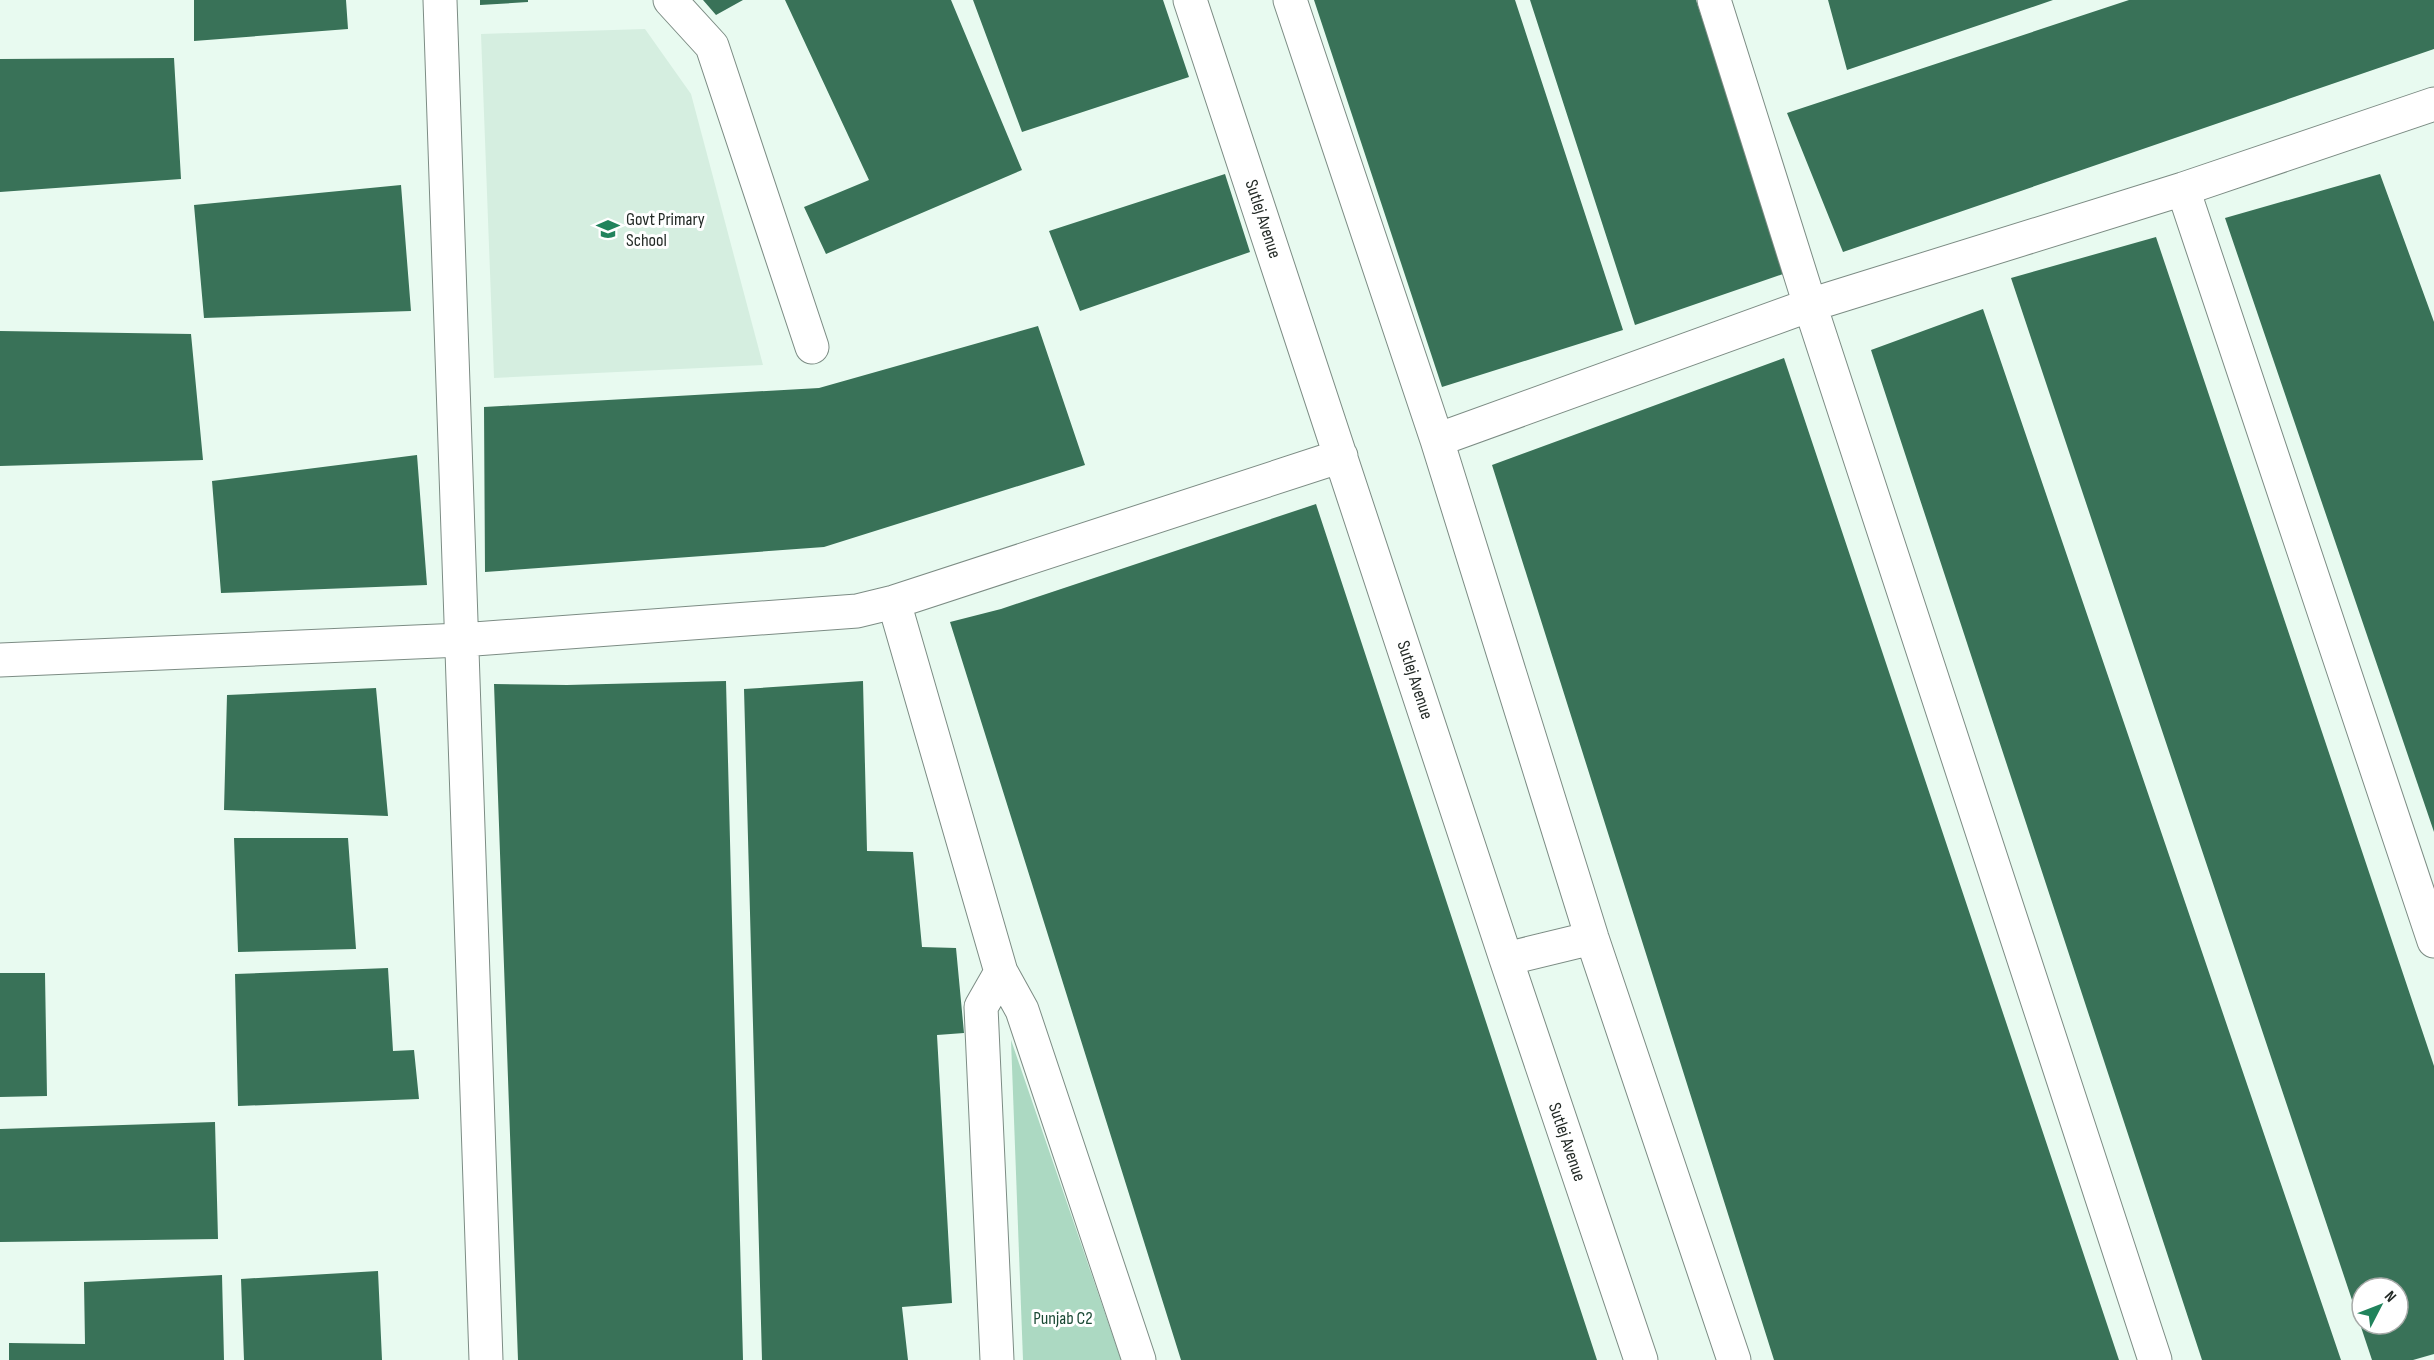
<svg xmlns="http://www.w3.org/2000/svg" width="2434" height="1360" font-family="'Sofia Sans Condensed',sans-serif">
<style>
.built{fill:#d5eee0}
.green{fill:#acd9c2}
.building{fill:#397258;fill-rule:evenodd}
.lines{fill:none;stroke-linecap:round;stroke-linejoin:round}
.minor-casing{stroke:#7c8c84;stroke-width:35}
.minor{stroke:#fff;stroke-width:33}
.labels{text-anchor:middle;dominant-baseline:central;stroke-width:6;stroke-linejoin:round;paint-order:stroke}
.poi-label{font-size:18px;fill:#232a26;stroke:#fff;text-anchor:start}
.street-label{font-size:18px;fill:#232a26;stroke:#fff}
.park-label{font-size:18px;fill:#1b4a35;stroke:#fff}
</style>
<rect width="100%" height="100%" fill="#e8faf0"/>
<path class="built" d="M645,29L691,94L763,365L494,378L481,34Z"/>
<path class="green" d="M1011,1040L1121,1360H1023Z"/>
<path class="building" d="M194,0H346L348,29L194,41Z
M480,0H528V2L480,5Z
M703,0H743L716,15Z
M785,0H951L1022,170L826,254L804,207L869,180Z
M973,0H1163L1189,77L1022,132Z
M1314,0H1515L1623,330L1442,387Z
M1530,0H1696L1786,273L1635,325Z
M1828,0H2053L1847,70Z
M2129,0H2434V49L1843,252L1787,113Z
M174,58L181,179L0,192V59Z
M1225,174L1250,252L1080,311L1049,231Z
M2380,174L2434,322V832L2225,218Z
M401,185L411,311L204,318L194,205Z
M2156,237L2434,1066V1354L2413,1360H2372L2011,278ZM2362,1288H2398V1324H2362Z
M1983,309L2341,1360H2202L1871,350Z
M1038,326L1085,465L824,547L485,572L484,407L819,388Z
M0,331L191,334L203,460L0,466Z
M1784,358L2119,1360H1774L1492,465Z
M417,455L427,585L221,593L212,481Z
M1316,504L1597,1360H1181L950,622L1001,609Z
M726,681L743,1360H518L494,684L567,685Z
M863,681L867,851L913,852L922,947L956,948L964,1033L937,1035L952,1303L902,1307L908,1360H762L744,689Z
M376,688L388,816L224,810L227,695Z
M234,838H348L356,949L238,952Z
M388,968L393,1051L414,1050L419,1099L238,1106L235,974Z
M0,973H45L47,1096L0,1097Z
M215,1122L218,1239L0,1242V1129Z
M378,1271L382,1360H244L241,1279Z
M222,1275L224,1360H9V1343L85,1344L84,1282Z"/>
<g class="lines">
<g class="minor-casing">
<path id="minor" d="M440,0L486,1360
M670,0L712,46L812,347
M1190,0L1506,959L1641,1360
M1290,0L1437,440L1592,938L1734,1360
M1714,0L1810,305L2155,1360
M2183,189L2434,941
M1437,440L1810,305L2183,189L2434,104
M894,602L1001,972L981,1007L997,1360
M0,660L461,640L857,611L894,602L1341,456
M1506,959L1592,938
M1001,972L1022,1010L1139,1360"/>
</g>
<use href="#minor" class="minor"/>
</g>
<defs>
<g id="school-bare" transform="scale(1.8)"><path d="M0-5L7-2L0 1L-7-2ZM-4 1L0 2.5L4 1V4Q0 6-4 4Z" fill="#21835c" stroke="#fff" stroke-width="2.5" paint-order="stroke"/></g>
</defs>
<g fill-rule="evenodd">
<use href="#school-bare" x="608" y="229"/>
</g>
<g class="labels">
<g class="poi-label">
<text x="626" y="219">Govt Primary<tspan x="626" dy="21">School</tspan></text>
</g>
<g class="street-label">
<text transform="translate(1263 219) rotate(72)">Sutlej Avenue</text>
<text transform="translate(1415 680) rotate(72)">Sutlej Avenue</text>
<text transform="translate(1567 1142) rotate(71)">Sutlej Avenue</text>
</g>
<g class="park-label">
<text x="1063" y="1318">Punjab C2</text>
</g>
</g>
<g transform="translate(2380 1306) rotate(48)"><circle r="28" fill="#ffffff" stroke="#a7aaa8" stroke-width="1.5"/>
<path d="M0-4.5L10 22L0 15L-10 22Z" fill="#21835c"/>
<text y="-9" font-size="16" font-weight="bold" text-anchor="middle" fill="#232a26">N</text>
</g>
</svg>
